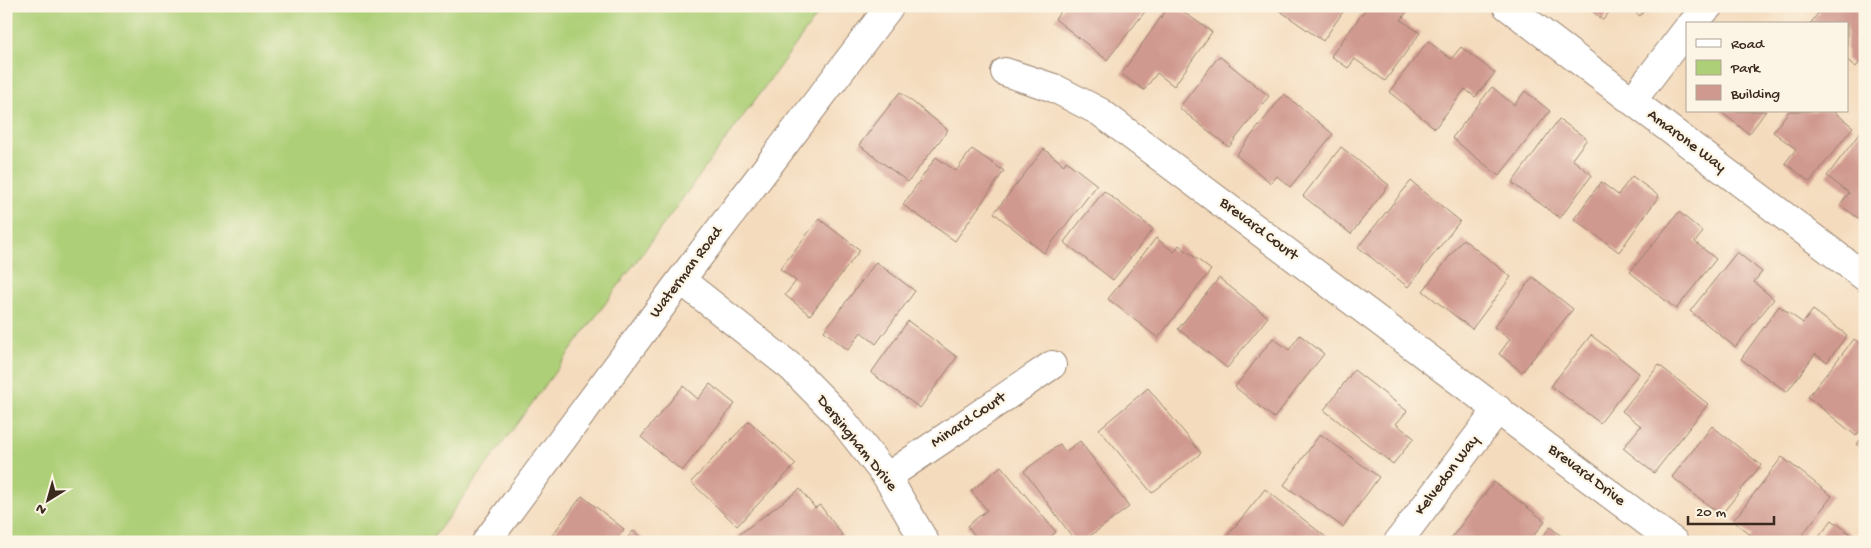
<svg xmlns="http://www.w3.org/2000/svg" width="1871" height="548" font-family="'Gochi Hand',sans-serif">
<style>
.green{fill:#adcf77;stroke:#747c4a}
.building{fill:#d0998f}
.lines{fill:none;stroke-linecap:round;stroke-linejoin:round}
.minor-casing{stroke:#98826e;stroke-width:30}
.minor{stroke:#fff;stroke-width:28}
.labels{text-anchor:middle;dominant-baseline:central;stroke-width:4.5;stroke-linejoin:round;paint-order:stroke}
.street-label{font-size:16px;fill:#3b2a1e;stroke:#fcf5e5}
</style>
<rect width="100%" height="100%" fill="#fcf5e5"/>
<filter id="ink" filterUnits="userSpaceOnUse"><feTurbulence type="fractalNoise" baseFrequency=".02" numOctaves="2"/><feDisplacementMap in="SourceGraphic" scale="10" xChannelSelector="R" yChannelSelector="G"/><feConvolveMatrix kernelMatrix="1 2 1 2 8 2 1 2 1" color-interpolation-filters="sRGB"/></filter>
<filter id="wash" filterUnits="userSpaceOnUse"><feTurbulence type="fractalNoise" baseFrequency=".0096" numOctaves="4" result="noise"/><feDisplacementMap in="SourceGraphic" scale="20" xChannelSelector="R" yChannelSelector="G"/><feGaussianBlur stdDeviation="1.12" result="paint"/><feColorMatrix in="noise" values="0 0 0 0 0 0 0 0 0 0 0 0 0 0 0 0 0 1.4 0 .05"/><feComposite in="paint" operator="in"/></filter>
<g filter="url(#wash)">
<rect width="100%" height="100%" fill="#f4dbbd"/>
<path class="green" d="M6,6H824L430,542H6Z"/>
<g id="blocks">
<path class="building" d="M1065,6H1144L1147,9L1107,60L1055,19Z
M1169,6H1175L1212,32L1174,86L1157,73L1144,90L1121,74Z
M1273,6H1347L1323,41Z
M1368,6H1411L1401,20L1420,33L1385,81L1355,59L1348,68L1331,56Z
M1586,6H1614L1603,20Z
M1628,6H1647L1640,16Z
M1811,6H1865V55L1856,67L1847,60V24H1810L1819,12Z
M1428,41L1451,59L1461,47L1495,73L1475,97L1465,89L1435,128L1389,92Z
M1219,56L1269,96L1229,147L1179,108Z
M1492,87L1514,105L1525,91L1550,111L1499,176L1452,138Z
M900,92L948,130L908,182L859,145Z
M1284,94L1333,134L1290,187L1277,176L1271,183L1236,155Z
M1720,111H1766L1749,134Z
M1789,111H1833L1853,127L1810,182L1785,163L1796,149L1773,132Z
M1559,119L1587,139L1572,159L1592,175L1560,218L1512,183Z
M1862,130L1865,133V223L1840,205L1849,193L1827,176Z
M1341,147L1389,185L1351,234L1303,196Z
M972,149L1004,171L955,241L903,205L936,157L956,171Z
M1044,149L1064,165L1066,161L1097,185L1044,253L994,213Z
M1632,176L1659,196L1619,252L1574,219L1601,182L1618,195Z
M1411,181L1460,221L1408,287L1358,247Z
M1104,191L1153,229L1113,280L1064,242Z
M1679,212L1703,232L1695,242L1716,259L1676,309L1630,272Z
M819,219L860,250L810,315L785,295L796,281L780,269Z
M1156,238L1174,252L1179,245L1211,270L1158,338L1108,299Z
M1463,239L1511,277L1472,329L1423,291Z
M1737,252L1762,272L1754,282L1774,299L1735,347L1690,311Z
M876,262L915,291L876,344L861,332L848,350L824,331Z
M1533,277L1573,309L1522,372L1499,354L1510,339L1494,327Z
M1219,278L1268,317L1227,368L1178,329Z
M1779,306L1803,323L1813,310L1847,335L1827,362L1815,354L1787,392L1741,359Z
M908,321L957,357L920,408L871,373Z
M1300,335L1324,354L1274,418L1235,387L1273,338L1289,350Z
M1591,335L1639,373L1600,423L1551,386Z
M1854,339L1865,348V424L1856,436L1808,397Z
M1659,365L1708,404L1654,473L1623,448L1641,426L1622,411Z
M1354,370L1407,411L1396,424L1414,438L1393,464L1324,410Z
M710,384L735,404L682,471L641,437L683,386L698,399Z
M1148,388L1201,453L1152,493L1099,429Z
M749,421L796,464L737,526L691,482Z
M1712,426L1761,465L1721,515L1672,477Z
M1320,434L1379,477L1343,527L1284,485Z
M1865,434V451L1857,444Z
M1080,441L1129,507L1082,542H1076L1024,471L1060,444L1065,452Z
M1782,457L1832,496L1797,542H1747L1752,536L1733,521Z
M1001,466L1056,532L1044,542H980L967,526L987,510L971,491Z
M1494,482L1545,521L1529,542H1448Z
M800,489L815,508L820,505L843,536L835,542H741L737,536Z
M1265,489L1327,538L1324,542H1229L1225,539Z
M582,496L624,529L614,542H547Z
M1832,520L1861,542H1815Z
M1550,527L1569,542H1538Z
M633,531L647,542H624Z"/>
</g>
</g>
<g filter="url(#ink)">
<use href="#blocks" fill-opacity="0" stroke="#98826e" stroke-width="1"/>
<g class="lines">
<g class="minor-casing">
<path id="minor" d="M1507,6L1865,277
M1692,24L1709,6
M1005,72L1054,88L1100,112L1674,542
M1632,101L1687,29
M681,280L791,367L839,416L887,477L925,542
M887,477L1052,365
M486,542L681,280L890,6
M1398,542L1498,409"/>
</g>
<use href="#minor" class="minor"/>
</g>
</g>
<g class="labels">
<g class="street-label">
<text transform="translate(1686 142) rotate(37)">Amarone Way</text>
<text transform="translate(1258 230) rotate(37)">Brevard Court</text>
<text transform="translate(687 273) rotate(-53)">Waterman Road</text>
<text transform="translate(969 421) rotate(-34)">Minard Court</text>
<text transform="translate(856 444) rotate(51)">Dersingham Drive</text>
<text transform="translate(1448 476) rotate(-53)">Kelvedon Way</text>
<text transform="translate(1586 476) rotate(37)">Brevard Drive</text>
</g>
</g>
<rect width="1871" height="548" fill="none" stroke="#fcf5e5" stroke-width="25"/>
<rect x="1686" y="22" width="162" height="90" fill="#fcf5e5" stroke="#afa495"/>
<rect x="1696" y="39" width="25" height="8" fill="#ffffff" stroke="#afa495"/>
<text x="1731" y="48" font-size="15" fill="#3b2a1e">Road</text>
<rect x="1696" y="60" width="25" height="15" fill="#adcf77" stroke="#afa495"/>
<text x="1731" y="72" font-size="15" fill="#3b2a1e">Park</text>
<rect x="1696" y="85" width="25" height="15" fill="#d0998f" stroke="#afa495"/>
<text x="1731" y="98" font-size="15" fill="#3b2a1e">Building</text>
<g transform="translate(48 500) rotate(217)" stroke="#fcf5e5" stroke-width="4" paint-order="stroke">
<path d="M0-4L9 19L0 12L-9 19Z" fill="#3b2a1e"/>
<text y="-8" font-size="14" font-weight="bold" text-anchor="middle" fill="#3b2a1e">N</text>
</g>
<path d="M1688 516v8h86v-8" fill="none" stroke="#3b2a1e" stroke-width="2.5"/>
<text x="1696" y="516" font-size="15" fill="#3b2a1e" stroke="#fcf5e5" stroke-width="4" paint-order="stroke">20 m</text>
</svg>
